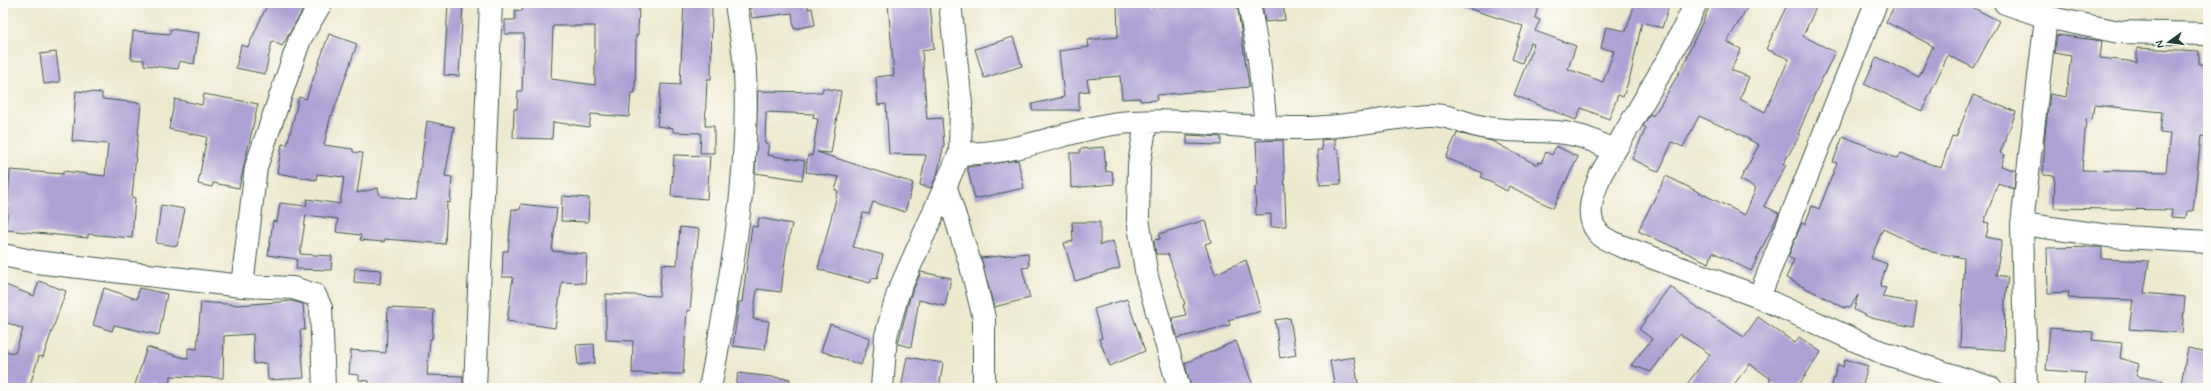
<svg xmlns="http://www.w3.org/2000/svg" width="2211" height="391" font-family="Mynerve,sans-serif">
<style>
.building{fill:#aea1d4;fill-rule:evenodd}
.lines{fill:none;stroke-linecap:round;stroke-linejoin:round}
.minor-casing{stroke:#3e574b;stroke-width:24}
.minor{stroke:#fff;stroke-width:22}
</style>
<rect width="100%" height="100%" fill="#fdfcf7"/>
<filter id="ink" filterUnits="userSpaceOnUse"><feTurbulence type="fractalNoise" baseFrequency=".025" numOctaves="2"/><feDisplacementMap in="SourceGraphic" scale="8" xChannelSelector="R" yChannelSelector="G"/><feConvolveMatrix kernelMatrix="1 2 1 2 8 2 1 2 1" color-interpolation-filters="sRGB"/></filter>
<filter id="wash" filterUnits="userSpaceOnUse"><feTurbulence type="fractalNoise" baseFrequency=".012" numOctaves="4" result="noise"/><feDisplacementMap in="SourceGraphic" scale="16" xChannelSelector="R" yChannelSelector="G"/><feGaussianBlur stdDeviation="0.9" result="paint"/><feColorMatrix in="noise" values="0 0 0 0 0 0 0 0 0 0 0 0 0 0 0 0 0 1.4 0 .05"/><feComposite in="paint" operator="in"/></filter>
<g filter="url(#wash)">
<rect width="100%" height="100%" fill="#ede9cf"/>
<g id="blocks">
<path class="building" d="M268,3H307L282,46L272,41L265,74L236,68L241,45L248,47Z
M448,3H463L459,76L444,75Z
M523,3H639L638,35H636L635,93H631L629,117L591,114L589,127L553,122L552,139L513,138L514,109H517L518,91H522L524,34H505V20H515V10L522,11ZM553,26H595V85L551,79Z
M684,3H712L711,79H707L705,126H714V153H700L701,133L673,132V128L657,126L661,84L680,85Z
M749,3H808V9L812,8L815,25L794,29L792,13L752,18Z
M888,3H930L934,49L922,51L927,119L942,118L944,145L937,175L931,188L920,185L926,155L889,154L886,104L878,105L876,77L894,75Z
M1117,3H1152V7L1196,3H1237L1249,87L1157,95V100L1140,101V98L1122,99L1120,76L1087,79L1089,91L1079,92V110H1032V104L1064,97L1059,51L1089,47L1088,40L1118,37Z
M1262,3H1283L1285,20L1265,22Z
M1462,3H1539L1535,18L1540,20L1535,31L1576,46L1568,69L1603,82L1614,51L1601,48L1606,27L1626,31L1635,3H1670L1662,28L1642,22L1631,73L1623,97L1618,95L1609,119L1581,108L1576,120L1514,95L1534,44L1530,43L1522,63L1512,59L1523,26L1461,6Z
M1711,3H1738L1747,8L1727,42L1741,49L1731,70L1749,77L1740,99L1765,112L1789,59L1766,49L1788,3H1818L1803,36L1835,52L1816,91L1798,134L1800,135L1783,164L1786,165L1764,206L1779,213L1751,271L1713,252L1709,263L1638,231L1666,176L1745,215L1756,188L1740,180L1759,145L1729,128L1728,129L1699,116L1683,147L1672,142L1659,172L1632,159L1646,128L1643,126L1650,114L1653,116L1661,104L1688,57L1687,56Z
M1896,3H1964L1999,21L1974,68L1948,55L1922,111L1864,84L1877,57L1919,77L1933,46L1886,22Z
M170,29L199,33L194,64L180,61L178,69L144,65V60L131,59L133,31L170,34Z
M329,34L357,44L332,116L331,115L324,145L353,149V152L363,153L357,193L378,188L380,196L416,200L427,121L454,127L445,176L452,177L450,203L447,202L445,244L385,239L384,242L360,240L361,235L336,232L338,219L306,215L300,254L332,256L331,270L296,269L297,259L268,255L273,221L277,222L280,203L306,206L307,199L340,204L344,177L317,174L316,180L277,173L282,144L287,145L299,97L306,99Z
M2057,35L2102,41L2100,58L2137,62V48L2199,51V64L2208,65V137L2201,136L2193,211H2187L2186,218L2171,217L2172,210L2054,208L2055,176L2043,175L2045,134L2050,94L2066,97L2071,56L2054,53ZM2094,105L2162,112L2160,133L2170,134L2166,172L2082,170L2086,119L2092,120Z
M1013,37L1022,66L984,78L975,49Z
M56,52L60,82L44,84L40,54Z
M823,88L841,91L831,153L817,152L913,183L905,212L873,202L869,214L863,213L853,247L883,255L877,279L872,278L870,283L818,269L838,191L835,190L839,177L806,172L808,155L812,156L818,119L813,118L814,114L766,112L765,143L769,144L767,155L805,161L802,180L755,173L758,91L822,92Z
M76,91L102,93V99L141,103L132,197L135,198L132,238L88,234V238L6,230L10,170L63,174V171L105,176L108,144L72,141Z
M204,94L258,104L239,188L213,183L212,187L198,184L207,137L169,129L175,99L202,105Z
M1973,95L2016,112L2000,153L2005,155L2001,166L2016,171L2014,189L1998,183L1984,222L1989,223L1986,237L2002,240L1996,275L2008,277L2005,300L2004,350L1960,347L1964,258L1932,252L1883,229L1871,258L1887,264L1880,286L1886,288L1882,297L1917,303L1913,327L1871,318L1854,310L1858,295L1850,308L1846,306L1845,308L1786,278L1794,260L1788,257L1802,223L1805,224L1812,206L1819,209L1837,163L1833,162L1843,136L1898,159L1901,153L1941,168L1952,136L1956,137Z
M1457,133L1492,141L1537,165L1538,162L1541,163L1546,152L1552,155L1556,146L1578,157L1553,208L1509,186L1507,191L1481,177L1483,173L1446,158Z
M1187,135L1221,137V145L1187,144Z
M1335,139V149H1338L1341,184L1320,185L1317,150H1322L1321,140Z
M1283,140L1286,226L1271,227V214L1256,215L1255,187H1258L1256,141Z
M1104,147L1106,172L1112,171L1114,184L1071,188L1070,153H1080V149Z
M674,155L710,156L707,199L671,196Z
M1018,160L1024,188L975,199L967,167Z
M562,196L589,198L588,222L561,221Z
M521,204L557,208L552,251L587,254L585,283L562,282L555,328L507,321L513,277H502L503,251H508L512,209L520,210Z
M161,205L185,209L177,246L156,243Z
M759,218L792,224L786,252L781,292L757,289L753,319L769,321L765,350L733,346L739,302H742L752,226L757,227Z
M1205,220L1211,242L1205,244L1215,274L1246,260L1261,311L1228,320L1230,325L1178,338L1172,318L1186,315L1183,305L1185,304L1168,254H1156L1154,240L1160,239L1159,234Z
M1072,222H1100V245L1113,241L1120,268L1075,281L1064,243L1073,241Z
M680,227L699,229L696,258H695L690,311L687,310L683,374L632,373L633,341L606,340V294L659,296L662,264L677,265Z
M2100,247L2102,248V259L2149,261L2144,293L2185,297L2182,333L2129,329L2133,300L2068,298L2069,292L2048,293L2047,248Z
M1028,253L1029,267L1022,268L1030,298L994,307L981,258Z
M355,268L381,270L380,284L354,282Z
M921,272L951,278L945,306L919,300L911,347L898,344L910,297Z
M39,281L66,291L43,357L39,356L29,388H3V351L15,353L23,329L3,321V284L34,296Z
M1670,286L1692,304L1744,337L1758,317L1795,343L1799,337L1821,352L1797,388H1780L1769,381L1771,379L1750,364L1731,388H1684L1710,354L1679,334L1651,372L1631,365L1652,339L1639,329Z
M104,288L137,299L139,288L167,294L159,335L114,325L112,331L93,325Z
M1127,299L1145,351L1110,366L1099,339L1102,338L1094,309Z
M292,301L303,304L305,330H300L304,378L268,380L267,363L254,364L253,334L224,336L223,378L171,376L168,388L151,383V388H134L147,347L188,359V348L197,349L201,302L238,305Z
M388,308L434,310L432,339H430L427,375L463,376V388H369V381L359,380V375L349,374L351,350L386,353Z
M1290,318L1296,355L1280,358L1275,320Z
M830,324L870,338L861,365L821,351Z
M2050,328L2093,332L2092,340L2122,343L2120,358L2139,364L2136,376L2163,381L2162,388L2085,386L2086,373L2046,370Z
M1236,341L1254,388H1191L1185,363Z
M594,344L595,363L578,365L576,345Z
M2188,348L2208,352V388H2180Z
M907,357L943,363L939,388H901Z
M1354,357L1358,384L1335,388L1330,361Z
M1845,359L1868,366L1862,388H1831L1838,364L1843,367Z
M738,373L790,379L789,388H736Z"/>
</g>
</g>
<g filter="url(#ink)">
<use href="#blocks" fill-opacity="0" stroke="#3e574b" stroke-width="1"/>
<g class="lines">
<g class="minor-casing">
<path id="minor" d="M1249,3L1259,59L1266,127
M1696,3L1670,56L1601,174C1594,191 1584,215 1597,231C1602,239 1613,242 1621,246L1759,297L1881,352L1991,388
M2005,3L2046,17L2119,32L2208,34
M1146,123L1139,164L1138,219L1147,277L1179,388
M960,153C1014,157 1067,129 1120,123C1179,117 1244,129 1304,128C1346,128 1388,117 1430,115C1448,114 1470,126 1488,128C1537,136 1568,122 1614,152
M946,188L971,266L984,318V388
M2022,224L2109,236L2208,242
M3,255L36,262L242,286L293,288L315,295L321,308L324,388
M242,286L256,167L300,39L321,3
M1759,297L1876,3
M475,388L491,3
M710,388C730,285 750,177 745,72C744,49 739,26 736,3
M882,388L886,336L898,293L960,153L961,104L950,3
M2026,388L2022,224L2046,17"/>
</g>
<use href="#minor" class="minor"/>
</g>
</g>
<rect width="2211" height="391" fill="none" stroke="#fdfcf7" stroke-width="16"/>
<g transform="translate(2169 42) rotate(256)" stroke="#fdfcf7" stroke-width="3" paint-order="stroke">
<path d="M0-3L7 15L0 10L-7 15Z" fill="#1f3d34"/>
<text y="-6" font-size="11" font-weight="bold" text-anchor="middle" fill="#1f3d34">N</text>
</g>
</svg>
